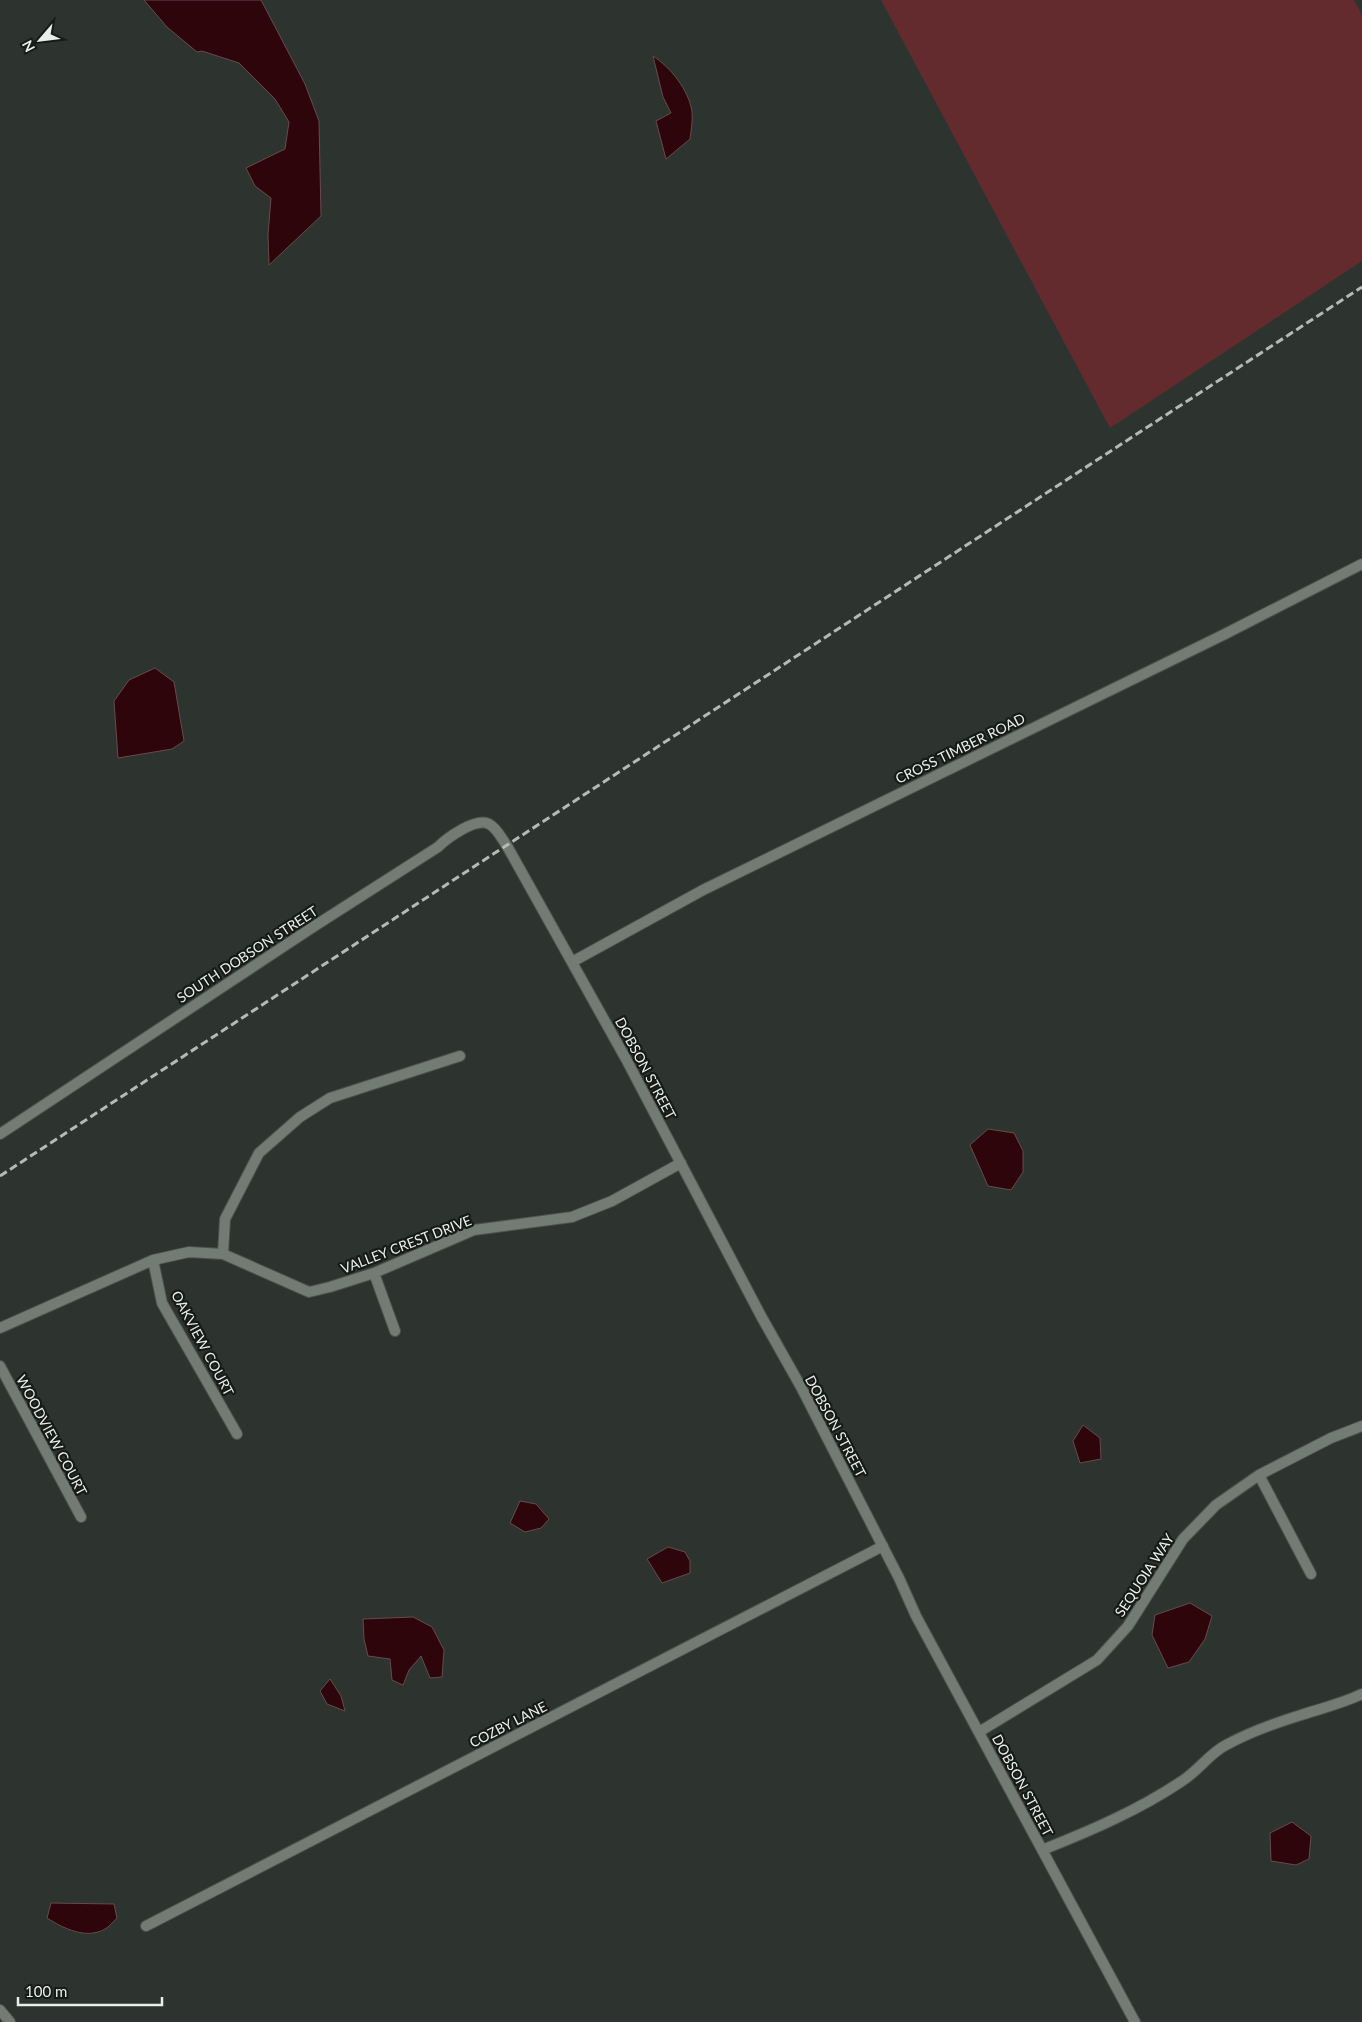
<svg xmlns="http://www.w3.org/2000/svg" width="1362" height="2022" font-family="Lato,sans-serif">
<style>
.green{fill:#642b2f}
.water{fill:#2e050a;stroke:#664b4e}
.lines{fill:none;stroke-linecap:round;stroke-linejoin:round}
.minor-casing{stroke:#4c534e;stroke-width:12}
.minor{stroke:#737b75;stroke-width:10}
.rail{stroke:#b4bab6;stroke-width:3;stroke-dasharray:8 4;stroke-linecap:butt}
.labels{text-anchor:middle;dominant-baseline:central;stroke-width:4.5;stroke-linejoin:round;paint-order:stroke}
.street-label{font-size:14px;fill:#e9eeeb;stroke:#171b18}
</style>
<rect width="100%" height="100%" fill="#2d342f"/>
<path class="green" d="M881,0H1354L1362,15V261L1110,428Z"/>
<path class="water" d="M144,0H261L305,84L319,121L321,216L269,265L268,235L271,198L255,186L246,168L285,149L289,122L275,99L239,63L202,51L197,52L167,27Z
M653,56C671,68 688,89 692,111C693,120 691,131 690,139L666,159L656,121L671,113L663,97Z
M155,668L174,682L184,741L172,749L118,758L114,701L129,680Z
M988,1129L1014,1133L1023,1151V1172L1011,1190L988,1186L970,1145Z
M1083,1425L1100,1438L1101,1459L1080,1463L1073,1441Z
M520,1501L536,1504L549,1519L541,1528L525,1532L510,1523Z
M668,1547L685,1552L690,1561V1573L662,1583L647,1559Z
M1190,1603L1212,1616L1205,1639L1189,1662L1168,1668L1152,1635L1155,1615Z
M413,1617L432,1627L444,1650L442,1677L430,1678L421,1656L409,1670L403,1685L392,1680L390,1659L368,1656L364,1639L363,1619Z
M330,1679L341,1696L345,1711L327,1704L320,1691Z
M1292,1822L1311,1836L1309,1859L1296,1865L1271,1861L1270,1833Z
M51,1903L114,1904L117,1918C113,1922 109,1927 105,1929C86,1940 63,1928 47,1918Z"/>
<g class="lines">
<g class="minor-casing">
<path id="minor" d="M572,962L703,890L1225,634L1362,564
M0,1134L313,927L438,847C447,838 476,817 489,824C497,828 502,839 507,846L626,1059L761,1316L801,1387L899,1578L916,1616L1135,2022
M223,1254L225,1219L259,1153L300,1117L330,1098L460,1056
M153,1260L162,1303L237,1434
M374,1273L395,1331
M0,1328L153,1260L189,1252L223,1254L309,1292L330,1287L374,1273L474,1230L572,1217L612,1201L681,1163
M0,1366L81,1517
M1259,1475L1311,1574
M979,1732L1097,1660L1128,1626L1183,1539L1216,1505L1259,1475L1331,1438L1362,1426
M1042,1850C1090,1831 1139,1810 1182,1781C1198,1771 1210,1753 1226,1745C1250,1732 1275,1723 1301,1715C1322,1708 1341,1704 1362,1694
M146,1926L883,1546
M0,2010L10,2022"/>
</g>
<use href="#minor" class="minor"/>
<path class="rail" d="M0,1176L1362,287"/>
</g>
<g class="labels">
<g class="street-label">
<text transform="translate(960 748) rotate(-26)">CROSS TIMBER ROAD</text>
<text transform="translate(247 954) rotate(-33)">SOUTH DOBSON STREET</text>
<text transform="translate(646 1068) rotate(62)">DOBSON STREET</text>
<text transform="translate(406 1244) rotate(-21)">VALLEY CREST DRIVE</text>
<text transform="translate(203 1343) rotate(62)">OAKVIEW COURT</text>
<text transform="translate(836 1426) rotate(62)">DOBSON STREET</text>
<text transform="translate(52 1435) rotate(62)">WOODVIEW COURT</text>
<text transform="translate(1144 1575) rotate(-57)">SEQUOIA WAY</text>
<text transform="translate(508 1724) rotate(-27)">COZBY LANE</text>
<text transform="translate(1023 1785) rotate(62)">DOBSON STREET</text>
</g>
</g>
<g transform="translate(40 40) rotate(242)" stroke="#171b18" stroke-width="4" paint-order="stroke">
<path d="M0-4L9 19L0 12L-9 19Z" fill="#e9eeeb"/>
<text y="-8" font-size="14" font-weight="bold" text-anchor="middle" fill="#e9eeeb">N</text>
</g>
<path d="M18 1997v8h144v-8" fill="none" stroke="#e9eeeb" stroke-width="2.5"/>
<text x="25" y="1997" font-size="15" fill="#e9eeeb" stroke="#171b18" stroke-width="4" paint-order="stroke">100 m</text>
</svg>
